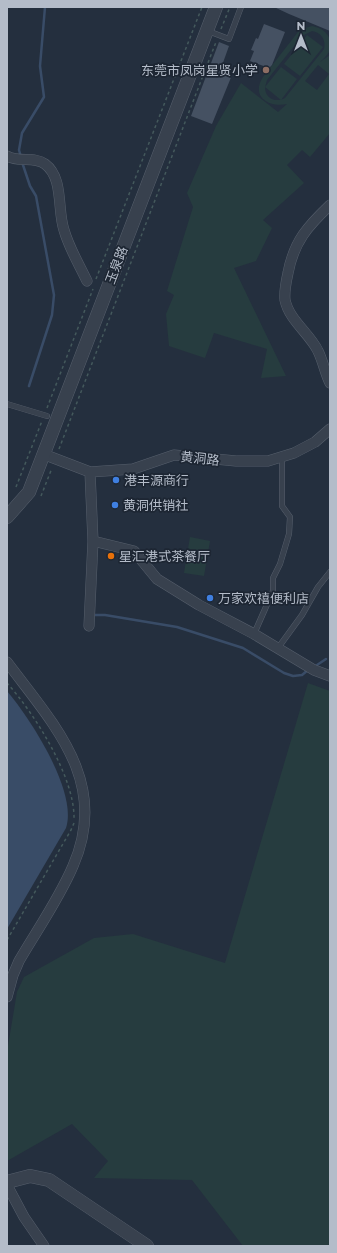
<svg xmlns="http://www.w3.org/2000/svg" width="337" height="1253" font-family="Montserrat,'Noto Sans SC',sans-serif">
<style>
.green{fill:#263c3f;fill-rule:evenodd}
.water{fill:#394c67}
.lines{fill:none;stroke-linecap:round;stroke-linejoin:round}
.stream{stroke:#394c67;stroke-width:2.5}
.building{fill:#455162}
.service-casing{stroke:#565f6c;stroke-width:6}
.minor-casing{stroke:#565f6c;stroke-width:11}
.tertiary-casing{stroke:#565f6c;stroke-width:14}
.path{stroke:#44595c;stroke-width:1.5;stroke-dasharray:3 3;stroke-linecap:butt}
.service{stroke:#38414e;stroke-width:5}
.minor{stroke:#38414e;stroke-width:10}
.tertiary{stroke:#38414e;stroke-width:13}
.education-dot{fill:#8d6e63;stroke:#1d2633;stroke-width:1.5}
.shop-dot{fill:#3f7fe0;stroke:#1d2633;stroke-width:1.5}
.food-dot{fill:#e8710a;stroke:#1d2633;stroke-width:1.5}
.labels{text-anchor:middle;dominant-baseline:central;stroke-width:3.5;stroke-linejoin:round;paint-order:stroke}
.poi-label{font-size:13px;fill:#b4bcc9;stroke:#1d2633;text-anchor:start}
.street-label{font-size:13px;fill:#b4bcc9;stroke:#1d2633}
</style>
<rect width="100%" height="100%" fill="#242f3e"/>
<path class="green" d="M312,26C324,28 333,37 330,49C329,54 323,59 320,62L330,55V133L310,157L302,150L287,165L304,183L263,220L272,228L256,261L234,268L286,376L261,378L267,349L214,333L205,358L169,346L166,314L174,295L167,291L193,207L187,193L216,126L241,83L278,112L287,104C270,108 250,97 263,77L298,32L305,28ZM312,31C322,33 326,40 324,49L285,98C276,103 265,99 265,87L281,100L297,79L281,67L265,87L267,80L302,36ZM318,65L329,74L317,90L305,81Z
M307,35L323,47L300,76L284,64Z
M190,537L210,541L204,576L184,573Z
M308,683L330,691V1246H243L192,1180L94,1178L108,1161L72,1124L7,1161V1052L17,992L24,977L94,938L133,934L225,963Z"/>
<path class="water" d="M7,691C30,718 78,792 66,828L7,929Z"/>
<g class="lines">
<path class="stream" d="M21,157L19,150L22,133L44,97L40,66L45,7
M22,162L30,186L36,196L54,295L52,315L29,386
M92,615H105L177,627L243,648L284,673L293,676L302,675L308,670
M314,667L326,659"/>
</g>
<path class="building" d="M274,7H330V31L289,14Z
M264,24L285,32L272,65L269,68L250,61L254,51L251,50L256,38L258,39Z
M219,42L229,46L220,71L232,75L212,124L191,116Z"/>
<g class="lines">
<g class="service-casing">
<path id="service" d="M208,31L229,39L241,7
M7,404L47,416
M254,634L273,591V578L280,564L289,534L290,517L282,506V458
M278,648L302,615L318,587L330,572"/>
</g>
<g class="minor-casing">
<path id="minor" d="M7,156C19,163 34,156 45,164C64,178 57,210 64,230C69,248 79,264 87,281
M330,205C308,226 294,241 288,273C286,282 284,291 285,300C289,320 310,334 318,351C323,361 325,373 330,383
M43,454L90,472L133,469L174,455L236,461H268L294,453L315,442L330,429
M93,541L134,551L157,579L199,605L254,634L314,670L330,676
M89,626L93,541L90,472
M7,662C54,725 110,782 73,866C59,899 37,930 19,961L13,975L7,997
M7,1185L24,1217L44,1246"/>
</g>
<g class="tertiary-casing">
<path id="tertiary" d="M7,517L29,492L216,7
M7,1182L30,1176L49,1180L147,1246"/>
</g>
<path class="path" d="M221,29L230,7
M96,279L202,7
M47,408L93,289
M59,449L216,42
M16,487L42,421
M41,496L52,468
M7,683C34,713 75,777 74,819
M7,940L71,830L74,823"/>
<use href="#service" class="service"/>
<use href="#minor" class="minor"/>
<use href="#tertiary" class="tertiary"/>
</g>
<circle class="education-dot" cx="266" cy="70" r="4"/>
<g class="shop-dot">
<circle cx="116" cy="480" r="4"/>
<circle cx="115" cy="505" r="4"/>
<circle cx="210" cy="598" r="4"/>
</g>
<circle class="food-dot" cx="111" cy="556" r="4"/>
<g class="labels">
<g class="poi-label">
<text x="258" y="70" text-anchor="end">东莞市凤岗星贤小学</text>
<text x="124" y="480">港丰源商行</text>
<text x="123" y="505">黄洞供销社</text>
<text x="119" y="556">星汇港式茶餐厅</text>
<text x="218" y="598">万家欢禧便利店</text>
</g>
<g class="street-label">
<text transform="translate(116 265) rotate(-69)">玉泉路</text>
<text transform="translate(200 458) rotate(6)">黄洞路</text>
</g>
</g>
<rect width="337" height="1253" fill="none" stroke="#b4bcc9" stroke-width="16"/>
<g transform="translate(301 36)" stroke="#1d2633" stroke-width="3" paint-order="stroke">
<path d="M0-3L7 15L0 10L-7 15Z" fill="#b4bcc9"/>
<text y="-6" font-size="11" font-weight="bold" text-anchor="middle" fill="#b4bcc9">N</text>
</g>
</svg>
